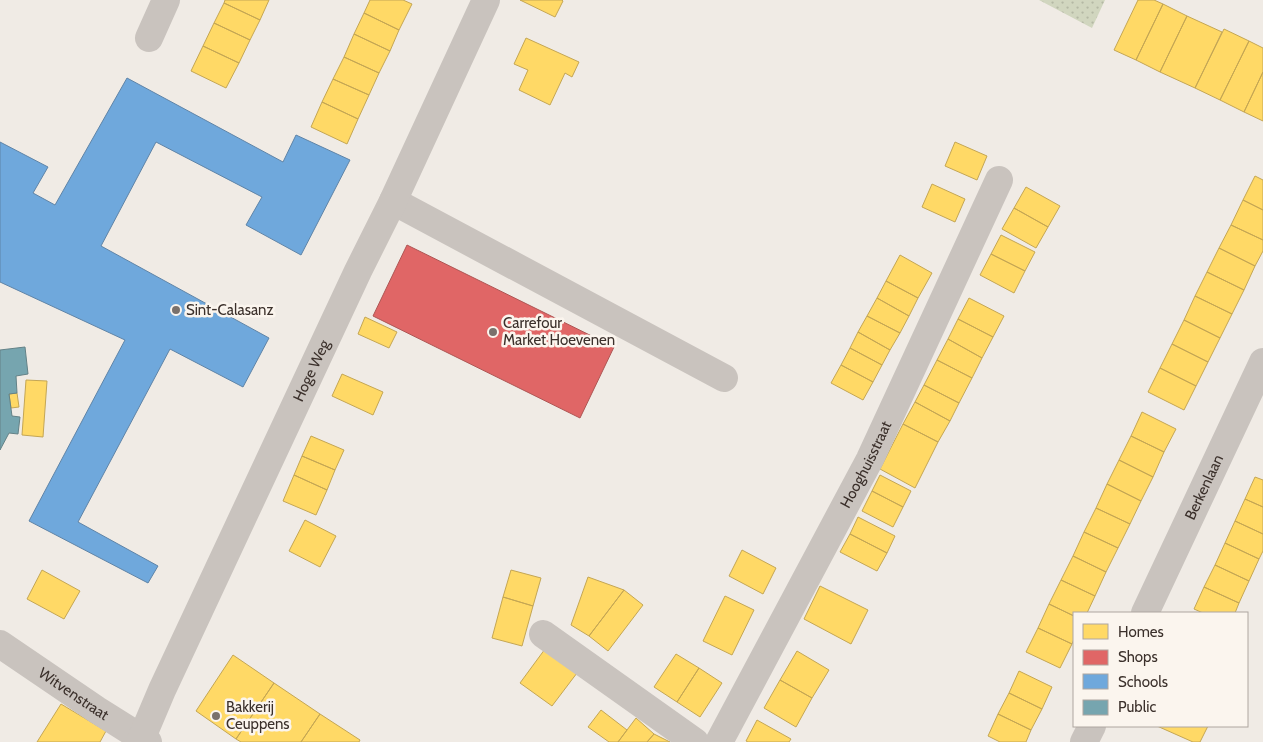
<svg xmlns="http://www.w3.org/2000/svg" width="1263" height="742" font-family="Cabin,sans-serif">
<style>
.park{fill:url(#park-dots)}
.homes{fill:#ffd966;stroke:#c4a654}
.shops{fill:#e06666;stroke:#ae5654}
.schools{fill:#6fa8dc;stroke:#5f84a7}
.public{fill:#76a5af;stroke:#648287}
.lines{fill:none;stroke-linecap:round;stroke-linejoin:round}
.minor{stroke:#c9c3be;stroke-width:28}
.poi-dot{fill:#7a716c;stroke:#fbf5ee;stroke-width:2}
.labels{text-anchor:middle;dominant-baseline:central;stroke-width:5;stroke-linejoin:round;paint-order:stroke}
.poi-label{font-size:15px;fill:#3b302b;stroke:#fbf5ee;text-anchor:start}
.street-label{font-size:15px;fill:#3b302b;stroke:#fbf5ee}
</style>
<defs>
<pattern id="park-dots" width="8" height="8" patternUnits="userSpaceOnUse" patternTransform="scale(1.25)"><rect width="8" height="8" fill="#d1d6bf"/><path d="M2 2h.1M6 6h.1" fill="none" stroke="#b4b8a4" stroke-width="1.8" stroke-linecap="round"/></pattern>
</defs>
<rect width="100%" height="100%" fill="#f0ebe5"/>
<path class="park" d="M1039,0H1105L1092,28Z"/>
<path class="homes" d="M225,0H269L260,20L224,3Z
M370,0H403L412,4L399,30L364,13Z
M520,0H562L563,1L555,17Z
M1138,0H1154L1163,4L1136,60L1114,50Z
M224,3L260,20L250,40L214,23Z
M1163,4L1187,16L1160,72L1136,60Z
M364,13L399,30L390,51L354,34Z
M1187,16L1222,32L1195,88L1160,72Z
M214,23L250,40L239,63L203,46Z
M1224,29L1249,41L1220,100L1195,88Z
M354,34L390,51L379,73L344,57Z
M526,38L579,62L572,77L565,73L550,105L519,90L528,70L514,64Z
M1249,41L1263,48V72L1244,112L1220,100Z
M203,46L239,63L226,88L191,71Z
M344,57L379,73L369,95L333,79Z
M1263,72V121L1244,112Z
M333,79L369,95L358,119L322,102Z
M322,102L358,119L347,144L311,127Z
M955,142L987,156L977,180L945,166Z
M1255,176L1263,180V210L1243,200Z
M932,184L965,199L955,222L922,207Z
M1026,187L1060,206L1048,227L1014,208Z
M1243,200L1263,210V240L1231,225Z
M1014,208L1048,227L1036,248L1002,229Z
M1231,225L1263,240V251L1255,266L1219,248Z
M1001,235L1035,252L1025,271L991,254Z
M1219,248L1255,266L1244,290L1207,272Z
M991,254L1025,271L1014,293L980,275Z
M900,255L932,273L918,298L886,281Z
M1207,272L1244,290L1232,314L1195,296Z
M886,281L918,298L909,316L877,298Z
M1195,296L1232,314L1220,338L1184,320Z
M877,298L909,316L900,333L867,316Z
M969,298L1004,316L993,337L958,319Z
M867,316L900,333L890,350L858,332Z
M365,317L397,332L389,348L358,334Z
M958,319L993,337L982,358L948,339Z
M1184,320L1220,338L1208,362L1172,344Z
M858,332L890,350L882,365L850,348Z
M948,339L982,358L972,378L937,360Z
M1172,344L1208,362L1196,386L1160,368Z
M850,348L882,365L873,382L841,365Z
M937,360L972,378L959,403L924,385Z
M841,365L873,382L863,400L831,383Z
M1160,368L1196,386L1184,410L1148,392Z
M342,374L383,392L373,415L332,396Z
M26,380L47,381L43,437L22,435Z
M924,385L959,403L950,421L915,402Z
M17,393L19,407L11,408L9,394Z
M915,402L950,421L938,442L903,424Z
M1142,412L1176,429L1164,452L1131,436Z
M903,424L938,442L915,488L880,469Z
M311,436L344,450L335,470L302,456Z
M1131,436L1164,452L1153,477L1119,460Z
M302,456L335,470L327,490L294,475Z
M1119,460L1153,477L1141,501L1107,484Z
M294,475L327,490L316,515L283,501Z
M880,475L911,491L903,507L872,491Z
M1255,477L1263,480V507L1245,499Z
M1107,484L1141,501L1130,524L1096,508Z
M872,491L903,507L893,527L862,511Z
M1245,499L1263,507V534L1235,521Z
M1096,508L1130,524L1118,548L1084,532Z
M858,517L895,536L887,553L850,534Z
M305,520L336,536L320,567L289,551Z
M1235,521L1263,534V551L1259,559L1225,543Z
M1084,532L1118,548L1106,572L1073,556Z
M850,534L887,553L877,571L840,552Z
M1225,543L1259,559L1249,581L1215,565Z
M742,550L776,568L763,594L729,576Z
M1073,556L1106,572L1095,596L1061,580Z
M1215,565L1249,581L1239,603L1204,587Z
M42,570L80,591L64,619L27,599Z
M511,570L541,578L533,606L503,597Z
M588,577L624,590L589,636L571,625Z
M1061,580L1095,596L1087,613H1074V616L1049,604Z
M820,586L868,610L851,644L804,619Z
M1204,587L1239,603L1235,613H1203L1194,609Z
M624,590L643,605L608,651L589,636Z
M725,596L754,610L732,655L703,641Z
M503,597L533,606L522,646L492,638Z
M1049,604L1074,616V639L1072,644L1038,628Z
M1038,628L1072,644L1060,668L1026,652Z
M545,649L577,673L552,706L520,683Z
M797,651L829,670L812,698L780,680Z
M676,654L699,668L677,702L654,687Z
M233,655L274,683L236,739L196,711Z
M699,668L722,683L700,717L677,702Z
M1019,671L1052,687L1042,709L1009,693Z
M780,680L812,698L796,727L764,708Z
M274,683L320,714L301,742H241L236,739Z
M1009,693L1042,709L1031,730L998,714Z
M61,704L106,731L100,742H37Z
M601,710L627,730L618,742H609L588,727Z
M320,714L360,740L359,742H301Z
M998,714L1031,730L1026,742H1000L988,736Z
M636,718L654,734L647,742H618Z
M757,720L791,739L789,742H748L746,741Z
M1157,726H1208L1200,742H1193Z
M654,734L670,742H647Z"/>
<path class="shops" d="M407,245L614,347L580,418L373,316Z"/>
<path class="schools" d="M127,78L283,162L296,135L350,160L301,255L246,225L262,197L156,142L101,246L269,338L243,387L170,349L78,522L158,566L148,583L29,521L125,340L0,282V142L48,167L33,193L55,205Z"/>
<path class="public" d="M25,347L28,374L16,376L17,393L9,394L12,416L20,417L18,434L9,433L0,450V350Z"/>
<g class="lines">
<g class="minor">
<path d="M149,38L166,0"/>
<path d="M393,201L724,378"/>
<path id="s1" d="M1145,613L1263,362"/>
<path d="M543,634L695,742"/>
<path id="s2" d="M0,644L97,710L148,742"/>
<path id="s3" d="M140,742L162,690L358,271L393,201L486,0"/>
<path id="s4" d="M719,742L870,459L999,180"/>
<path d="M1084,742L1092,726"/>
</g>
</g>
<g class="poi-dot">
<circle cx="176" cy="310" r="5"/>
<circle cx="493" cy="332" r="5"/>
<circle cx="216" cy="716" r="5"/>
</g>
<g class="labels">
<g class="poi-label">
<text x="186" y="310">Sint-Calasanz</text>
<text x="503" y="323">Carrefour<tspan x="503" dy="17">Market Hoevenen</tspan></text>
<text x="226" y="707">Bakkerij<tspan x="226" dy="17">Ceuppens</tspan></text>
</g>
<g class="street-label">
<text stroke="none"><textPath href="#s3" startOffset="409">Hoge Weg</textPath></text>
<text stroke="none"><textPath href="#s4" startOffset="314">Hooghuisstraat</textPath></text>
<text stroke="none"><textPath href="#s1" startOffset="139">Berkenlaan</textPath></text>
<text stroke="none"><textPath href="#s2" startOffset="89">Witvenstraat</textPath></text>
</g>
</g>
<rect x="1073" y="612" width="175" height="115" fill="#fbf5ee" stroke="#aea6a0"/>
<rect x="1083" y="624" width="25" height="15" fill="#ffd966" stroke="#aea6a0"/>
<text x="1118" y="637" font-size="15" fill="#3b302b">Homes</text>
<rect x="1083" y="650" width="25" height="15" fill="#e06666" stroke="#aea6a0"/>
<text x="1118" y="662" font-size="15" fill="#3b302b">Shops</text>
<rect x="1083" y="674" width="25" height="15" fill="#6fa8dc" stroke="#aea6a0"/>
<text x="1118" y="687" font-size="15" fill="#3b302b">Schools</text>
<rect x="1083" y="700" width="25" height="15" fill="#76a5af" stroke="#aea6a0"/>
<text x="1118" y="712" font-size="15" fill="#3b302b">Public</text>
</svg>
